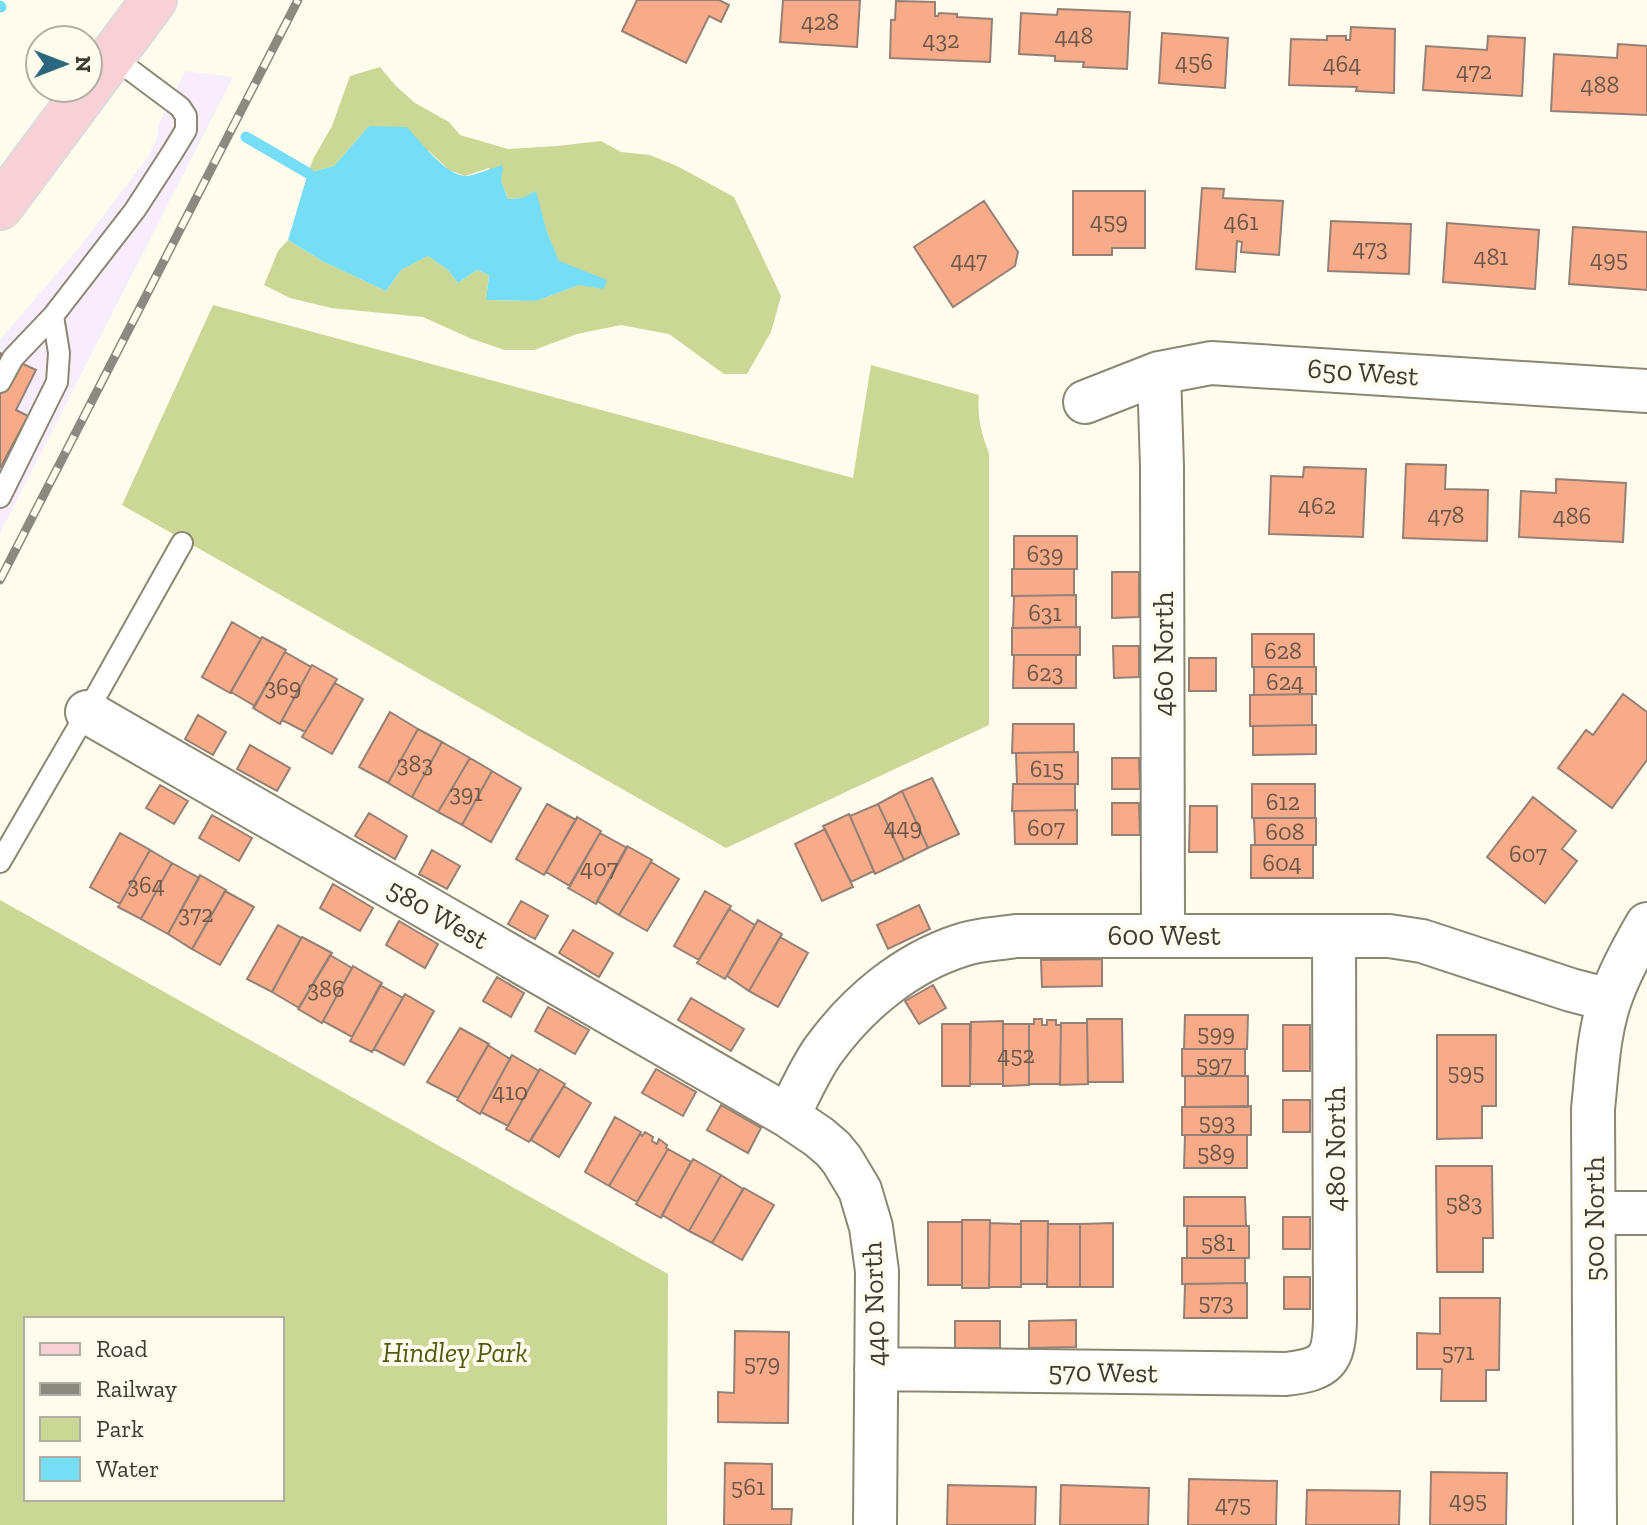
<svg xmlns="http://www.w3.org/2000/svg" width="1647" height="1525" font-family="'Zilla Slab',serif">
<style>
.commercial{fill:#f8edfd}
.green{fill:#cbd795;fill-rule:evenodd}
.water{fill:#75ddf5}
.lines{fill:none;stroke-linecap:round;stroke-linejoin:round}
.stream{stroke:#75ddf5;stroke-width:11}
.building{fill:#f8ab89;stroke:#958076;stroke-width:2}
.lane-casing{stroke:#8c8773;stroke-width:24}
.street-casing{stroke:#8c8773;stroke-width:46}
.primary-casing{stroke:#dcdcda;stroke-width:48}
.lane{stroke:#fff;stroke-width:20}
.street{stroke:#fff;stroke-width:42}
.primary{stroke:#f8d1d6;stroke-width:44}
.rail-casing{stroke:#8c8a7f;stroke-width:9}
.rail{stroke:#fffcee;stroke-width:6;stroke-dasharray:18;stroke-linecap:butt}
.labels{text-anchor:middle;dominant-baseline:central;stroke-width:8;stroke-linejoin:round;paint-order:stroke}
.number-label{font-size:24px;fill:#6c5748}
.street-label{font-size:28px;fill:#3d3b32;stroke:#fffcee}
.park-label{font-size:28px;font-style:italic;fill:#515a0f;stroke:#fffcee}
</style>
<rect width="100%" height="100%" fill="#fffcee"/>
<path class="commercial" d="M185,71L233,77L0,533V340L78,249L149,156L158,134V126Z"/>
<path class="green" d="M380,67L395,85L415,103L449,122L460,135L508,149L557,146L601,141L621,152L650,155L677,166L734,197L781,296L771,332L747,374H724L669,334L621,325L577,334L534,350H505L472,339L423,317L331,308L290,298L264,285L278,251L288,240L324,262L386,291L401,270L428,256L448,270L458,283L477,270L489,275L486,300L536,301L579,285L606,280L559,262L547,232L522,198L508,199L501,181L489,168L465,176L449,170L429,151L369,126L334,166L308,173L313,159L332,126L350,76Z
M213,305L853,478L871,365L979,395C977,416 981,433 989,453V725L726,848L122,505Z
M0,900L668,1274L667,1525H0ZM26,1319H282V1499H26Z"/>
<path class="water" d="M369,126L407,127C420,141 446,176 466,176C474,176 494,167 503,165L501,181L508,199L522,198L536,191L547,232L559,261L607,280L604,289L579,285L536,301L486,300L489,275L477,270L458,283L448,270L428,256L401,270L386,291L324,262L288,240L308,173L334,166Z"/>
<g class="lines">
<path class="stream" d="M0,6L1,7
M246,137L308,173"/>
</g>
<path class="building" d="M637,0H719L729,5L721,22L709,16L686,63L622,31Z
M783,0H860L857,47L780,42Z
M896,1L935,2V16H938L939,13L957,14V17L992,19L990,62L890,58L891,20H895Z
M1058,9L1130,12L1127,69L1083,67L1084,62L1055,61V56L1019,54L1021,13L1057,15Z
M1351,27L1395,29L1394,93L1356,91L1357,87L1289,85L1291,39L1327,40V36H1346V40H1350Z
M1162,33L1228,38L1225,88L1159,83Z
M1488,36L1525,38L1522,96L1423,90L1426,46L1487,50Z
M1618,44L1647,46V115L1551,111L1554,54L1617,58Z
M1202,188L1224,189L1223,198L1283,201L1279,255L1241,252L1242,242L1237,241L1235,272L1196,269Z
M1073,191H1145V248H1112V255H1073Z
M984,201L1018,252L1015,266L953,307L914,247Z
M1331,221L1411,224L1409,274L1328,271Z
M1447,223L1539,230L1535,289L1443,282Z
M1573,227L1647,232V290L1569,284Z
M0,353L36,370L16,410L28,416L0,468Z
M1406,464L1446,465L1445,489L1488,490L1487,541L1403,538Z
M1304,467L1366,469L1363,537L1269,534L1271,476L1303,477Z
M1556,479L1626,483L1623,542L1519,537L1521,491L1556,493Z
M1014,536H1077V569H1014Z
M1012,569H1074V595L1012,596Z
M1112,572H1139V617L1112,618Z
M1076,595V627L1013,628L1014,596Z
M232,622L261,639L230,693L202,677Z
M1080,627V655H1012V628Z
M1252,634H1314V667H1252Z
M262,637L286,650L255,706L231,692Z
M1113,646H1139V677L1114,678Z
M285,652L311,667L280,724L253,708Z
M1014,655H1076V688H1013Z
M1189,658H1216V691H1189Z
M312,665L337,679L305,732L282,720Z
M1254,667H1316V694L1254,695Z
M335,683L363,699L332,754L302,737Z
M1312,694V725L1250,726V695Z
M1623,694L1647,712V760L1612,808L1558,768L1586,730L1593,735Z
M390,712L418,729L388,783L359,767Z
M198,715L226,732L213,755L185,739Z
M1013,724H1074V752L1012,753Z
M1312,725H1316V754L1253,755V726Z
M418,729L442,742L412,797L388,783Z
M442,742L470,758L438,812L412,797Z
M250,745L290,768L277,791L237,769Z
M1078,752V784H1017L1016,753Z
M470,758L492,771L462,825L438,812Z
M1112,758H1139L1140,789H1112Z
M492,771L521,788L491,842L462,825Z
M932,778L959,834L928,848L902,791Z
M1013,784H1075V810L1012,811Z
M1252,784H1315V818H1252Z
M160,785L188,801L174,824L146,808Z
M902,791L928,848L904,860L878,804Z
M1533,797L1576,831L1562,849L1577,861L1545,903L1487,857Z
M1112,803H1139L1140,835H1112Z
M547,804L576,820L544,875L516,859Z
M878,804L904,860L875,874L850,816Z
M1190,806H1217V852H1189Z
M1077,810V844H1015L1014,811Z
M369,813L407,836L395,859L355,836Z
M849,814L874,871L851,882L823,826Z
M212,815L252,838L239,861L199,838Z
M577,817L601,831L570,886L546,872Z
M1254,818H1316V845H1255Z
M825,829L853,887L822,901L795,844Z
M120,833L150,850L120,904L90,887Z
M600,833L627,848L596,904L568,888Z
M1251,845H1313V878H1251Z
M627,846L652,860L619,915L597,901Z
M150,850L172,863L141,919L118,907Z
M432,850L460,866L447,889L419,874Z
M651,862L679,879L647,931L619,915Z
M172,863L199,878L168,934L141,919Z
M200,875L226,890L192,949L168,934Z
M333,884L373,908L360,931L320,908Z
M225,891L254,907L220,965L192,949Z
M705,891L731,906L699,960L674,946Z
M521,901L548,916L535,939L508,924Z
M919,905L930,929L888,949L877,925Z
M729,909L755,925L725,979L697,963Z
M758,920L782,934L749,991L727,976Z
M399,921L438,944L425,968L386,945Z
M278,925L301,938L272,992L247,979Z
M573,930L613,953L599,977L559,953Z
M302,937L332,953L299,1008L272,992Z
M780,937L808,953L778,1007L749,991Z
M330,955L352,968L322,1023L298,1009Z
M1102,959V986L1042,987L1041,960Z
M353,966L382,983L352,1037L323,1021Z
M497,977L524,993L511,1017L483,1001Z
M380,985L403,998L372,1052L350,1041Z
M933,985L946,1008L919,1024L905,1001Z
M405,994L434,1011L404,1065L374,1049Z
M691,998L744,1029L731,1051L678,1020Z
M548,1007L589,1030L575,1054L535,1031Z
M1185,1015H1248L1247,1049H1184Z
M1034,1019H1042V1025H1047V1020H1056V1025H1061L1060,1084H1029V1024H1034Z
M1087,1019H1122L1123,1082H1088Z
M1003,1021V1084H970L971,1022Z
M1061,1023H1087L1088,1084L1060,1085Z
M942,1024H970V1086H942Z
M1003,1024H1029V1085L1003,1086Z
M1283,1025H1310V1071H1283Z
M460,1028L489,1044L458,1098L427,1082Z
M1437,1035H1496V1106H1482V1138L1437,1139Z
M488,1045L510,1059L480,1114L457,1100Z
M1182,1049H1245V1076H1182Z
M512,1055L539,1071L508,1126L481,1112Z
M540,1069L565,1084L529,1142L506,1129Z
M656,1069L696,1092L683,1116L642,1093Z
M1185,1076H1248V1107H1185Z
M564,1086L591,1103L559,1157L531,1140Z
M1283,1100H1310V1132H1283Z
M721,1105L761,1128L748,1153L707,1130Z
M1251,1106V1135H1182V1107Z
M615,1117L641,1132L609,1186L585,1172Z
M645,1132L653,1137L652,1141L657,1144L659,1139L667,1145L666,1148L668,1149L637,1202L609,1186L640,1134L642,1136Z
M1185,1135H1247V1168H1184Z
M668,1149L691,1162L661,1218L636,1204Z
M693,1159L721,1175L689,1231L662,1215Z
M1436,1166H1492L1493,1238H1483V1272H1437Z
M721,1175L743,1189L712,1243L689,1231Z
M744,1188L774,1205L742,1260L712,1243Z
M1184,1197H1245L1246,1226H1184Z
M1283,1217H1310V1249H1283Z
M962,1220H990L989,1288H962Z
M1021,1221H1048L1047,1284H1021Z
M928,1222H962V1285H928Z
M990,1223L1021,1224V1287H989Z
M1113,1223V1287H1080V1224Z
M1048,1224H1080V1287H1047Z
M1187,1226H1249V1258H1187Z
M1182,1258H1245V1283L1182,1284Z
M1284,1277H1310V1309H1284Z
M1247,1283V1318H1184L1185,1284Z
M1440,1298H1500L1499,1370H1486V1401H1441L1442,1369H1417V1333L1440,1334Z
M1076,1320V1347L1029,1348V1321Z
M955,1321H1000V1348H955Z
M735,1331L789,1332L788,1423L718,1422V1392L734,1393Z
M725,1463L772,1464V1509H792L791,1525H724Z
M1431,1472L1507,1473L1506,1525H1430Z
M1189,1479L1277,1481L1276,1525H1188Z
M948,1485L1036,1487L1035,1525H947Z
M1061,1485L1149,1488L1148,1525H1060Z
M1307,1490L1400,1491L1399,1525H1306Z"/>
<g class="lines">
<g class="lane-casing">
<path id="lane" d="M0,382L13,358L53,316L135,210L172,153L186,130V116L180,107L113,57
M0,497L57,382L59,353L53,316
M0,862L87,712L182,543"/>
</g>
<g class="street-casing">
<path id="street" d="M1159,373L1162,467L1163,935
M1085,402L1159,373L1211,363L1647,391
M87,712L788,1116L819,1137L833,1149L842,1160L860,1190L871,1227L877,1271L875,1525
M788,1116C799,1095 809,1071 823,1051C857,1004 905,963 962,945C979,939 998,939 1016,936H1389L1422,941L1571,990L1610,1000
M1594,1213H1647
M876,1369L1286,1374C1327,1369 1334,1361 1335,1320L1334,936
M1595,1525L1593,1109C1597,1072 1598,1033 1611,997C1620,972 1633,948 1647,924"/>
</g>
<g class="primary-casing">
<path id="primary" d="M0,207L154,0"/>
</g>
<use href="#lane" class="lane"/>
<use href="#street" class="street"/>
<use href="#primary" class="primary"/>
<g class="rail-casing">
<path id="rail" d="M0,580L298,0"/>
</g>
<use href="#rail" class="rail"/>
</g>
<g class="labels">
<g class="number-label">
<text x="820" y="21">428</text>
<text x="1074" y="35">448</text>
<text x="941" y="39">432</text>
<text x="1194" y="61">456</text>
<text x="1342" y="63">464</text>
<text x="1474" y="70">472</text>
<text x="1600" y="84">488</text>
<text x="1109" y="220">459</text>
<text x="1241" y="221">461</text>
<text x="1370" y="247">473</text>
<text x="1491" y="256">481</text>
<text x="1609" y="258">495</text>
<text x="969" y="259">447</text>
<text x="1317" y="505">462</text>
<text x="1446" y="514">478</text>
<text x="1572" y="515">486</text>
<text x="1045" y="553">639</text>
<text x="1045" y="612">631</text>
<text x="1283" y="650">628</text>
<text x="1045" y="672">623</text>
<text x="1285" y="681">624</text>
<text x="283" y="686">369</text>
<text x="415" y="763">383</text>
<text x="1047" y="768">615</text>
<text x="466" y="792">391</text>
<text x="1283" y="801">612</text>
<text x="903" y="826">449</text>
<text x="1046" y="827">607</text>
<text x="1285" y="831">608</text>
<text x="1528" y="853">607</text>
<text x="1282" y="862">604</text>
<text x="599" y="867">407</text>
<text x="146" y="884">364</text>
<text x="196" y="913">372</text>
<text x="326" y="988">386</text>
<text x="1216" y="1032">599</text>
<text x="1016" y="1054">452</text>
<text x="1214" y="1063">597</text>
<text x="1466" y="1071">595</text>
<text x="510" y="1091">410</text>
<text x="1217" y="1121">593</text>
<text x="1216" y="1152">589</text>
<text x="1464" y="1202">583</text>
<text x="1218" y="1242">581</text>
<text x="1216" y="1301">573</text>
<text x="1458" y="1351">571</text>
<text x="762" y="1362">579</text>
<text x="748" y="1486">561</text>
<text x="1468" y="1499">495</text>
<text x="1233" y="1503">475</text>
</g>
<g class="street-label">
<text transform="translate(1363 372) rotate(4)">650 West</text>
<text transform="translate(1163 654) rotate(-90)">460 North</text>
<text transform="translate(438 914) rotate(30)">580 West</text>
<text x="1164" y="935">600 West</text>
<text transform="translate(1335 1149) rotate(-90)">480 North</text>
<text transform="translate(1594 1219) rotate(-90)">500 North</text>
<text transform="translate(874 1304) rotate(-92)">440 North</text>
<text transform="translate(1103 1372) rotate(1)">570 West</text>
</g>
<g class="park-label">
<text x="455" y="1352">Hindley Park</text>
</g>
</g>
<rect x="24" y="1317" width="260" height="184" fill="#fffcee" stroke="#b1afa3" stroke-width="2"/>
<rect x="40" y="1343" width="40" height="12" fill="#f8d1d6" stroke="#b1afa3" stroke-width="2"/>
<text x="96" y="1357" font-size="24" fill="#3d3b32">Road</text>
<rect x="40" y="1383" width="40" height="12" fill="#8c8a7f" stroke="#b1afa3" stroke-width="2"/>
<text x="96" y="1397" font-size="24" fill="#3d3b32">Railway</text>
<rect x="40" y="1417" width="40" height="24" fill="#cbd795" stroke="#b1afa3" stroke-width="2"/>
<text x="96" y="1437" font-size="24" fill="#3d3b32">Park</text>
<rect x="40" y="1457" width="40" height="24" fill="#75ddf5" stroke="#b1afa3" stroke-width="2"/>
<text x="96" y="1477" font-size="24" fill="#3d3b32">Water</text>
<g transform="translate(64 64) rotate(90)"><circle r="38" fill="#fffcee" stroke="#b1afa3" stroke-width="2"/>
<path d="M0-6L14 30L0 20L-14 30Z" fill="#2b687f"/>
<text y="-12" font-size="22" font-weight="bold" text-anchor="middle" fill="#3d3b32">N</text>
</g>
</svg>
